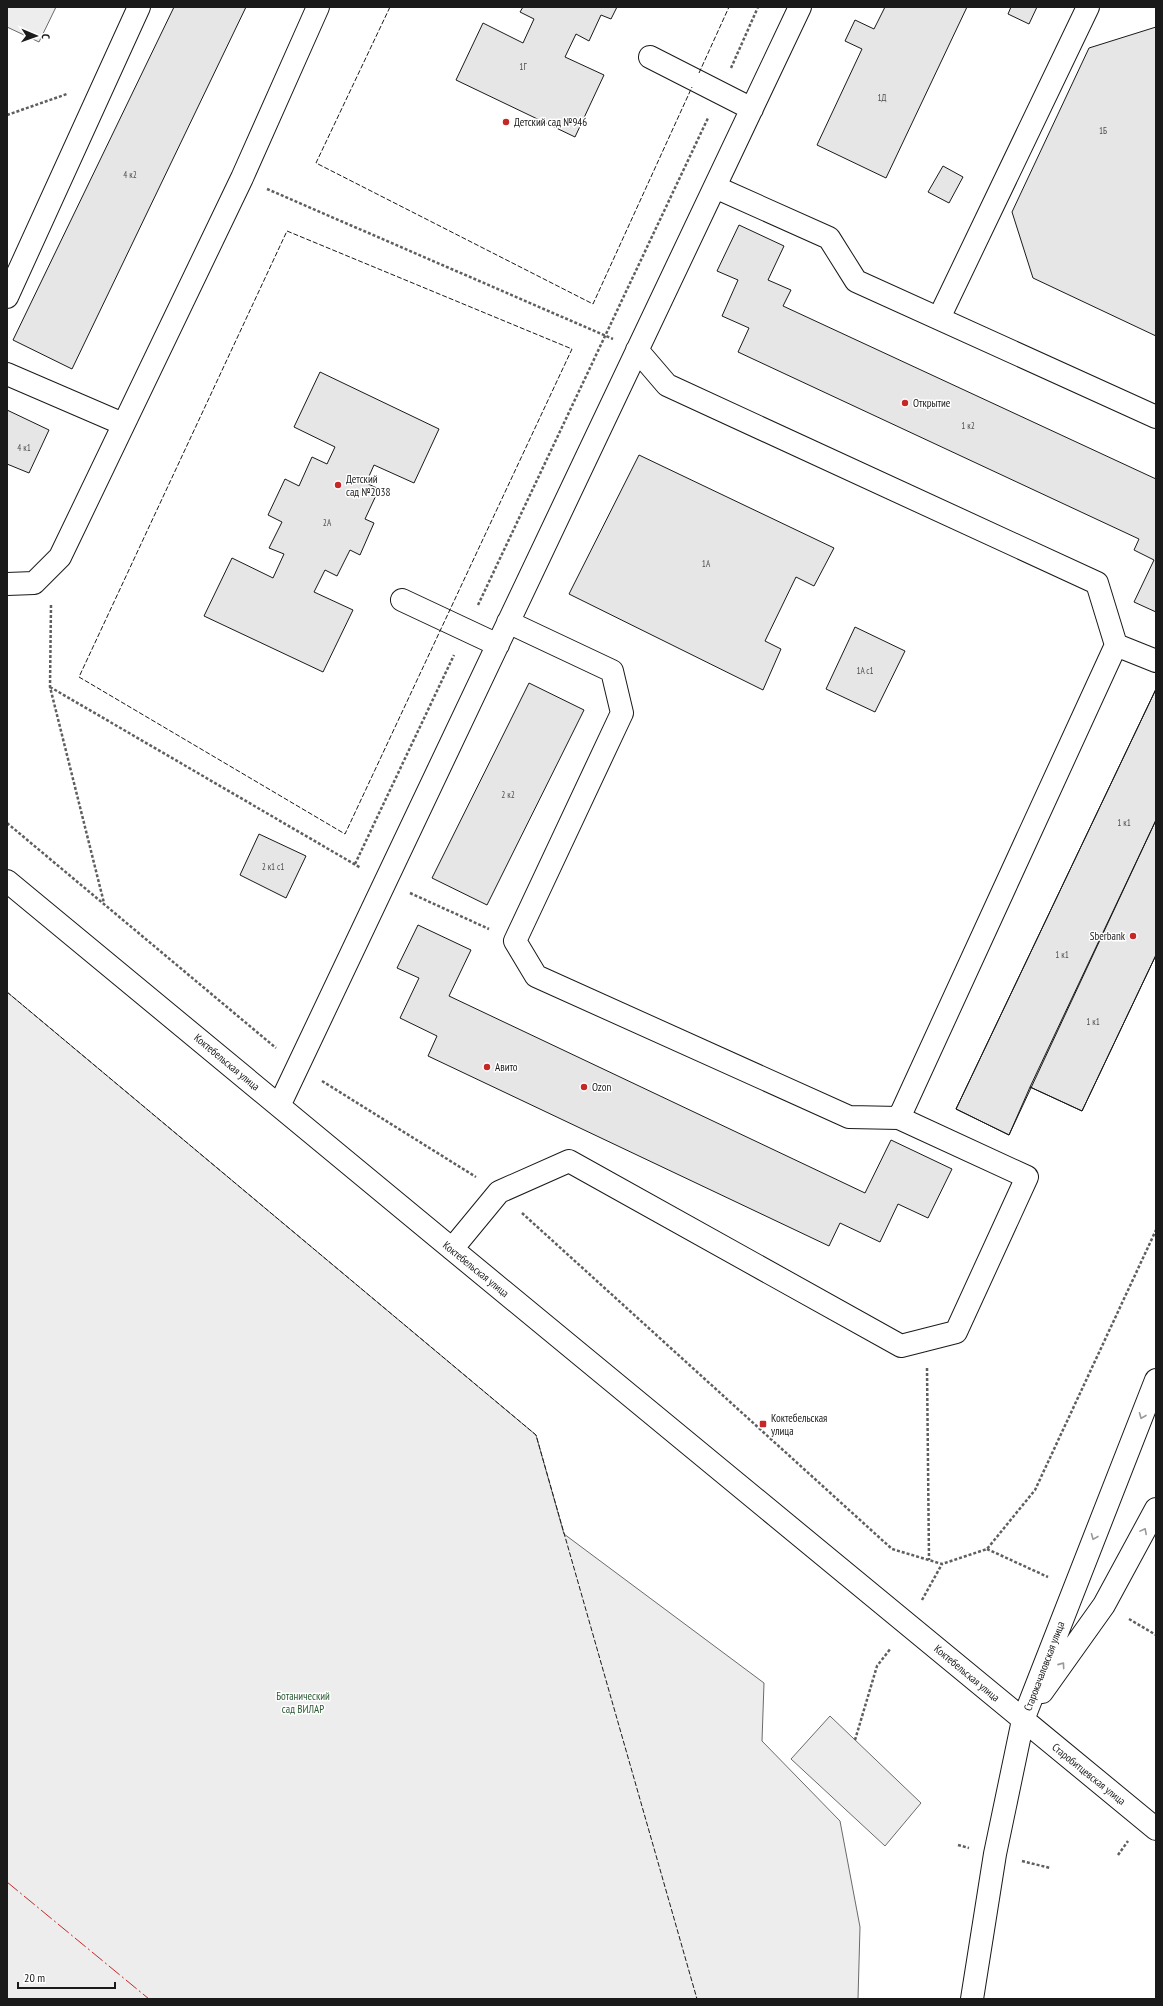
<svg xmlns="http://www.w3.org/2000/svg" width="1163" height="2006" font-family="'PT Sans Narrow',sans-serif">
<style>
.built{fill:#ededed;stroke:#6a6a6a}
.building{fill:#e6e6e6;stroke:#1a1a1a}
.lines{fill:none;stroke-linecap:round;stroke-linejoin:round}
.minor-casing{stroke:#1a1a1a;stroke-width:24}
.path{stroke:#5f5f5f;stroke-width:2.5;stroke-dasharray:3 2;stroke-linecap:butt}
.minor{stroke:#fff;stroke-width:22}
.fence{stroke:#1a1a1a;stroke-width:1;stroke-dasharray:5 2;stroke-linecap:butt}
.power{stroke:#c62828;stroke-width:1;stroke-dasharray:14 3 2 3;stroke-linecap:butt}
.oneway{stroke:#989898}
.poi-dot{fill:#c62828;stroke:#fff;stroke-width:1.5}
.labels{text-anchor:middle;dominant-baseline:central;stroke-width:3;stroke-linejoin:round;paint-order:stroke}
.number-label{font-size:9px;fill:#4d4d4d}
.poi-label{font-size:11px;fill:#1a1a1a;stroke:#fff;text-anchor:start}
.street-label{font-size:11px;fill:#1a1a1a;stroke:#fff}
.park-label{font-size:11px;fill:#2b5a34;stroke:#fff}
</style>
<rect width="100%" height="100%" fill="#fff"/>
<path class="built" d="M7,7H56L39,42L7,27Z
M7,992L536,1435L564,1534L764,1683L762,1741L840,1821L860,1927L858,1999H7Z
M830,1716L921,1803L885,1846L791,1759Z"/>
<path class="building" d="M174,7H246L72,369L13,340Z
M523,7H617L611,19L601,15L589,41L576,34L565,57L604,75L575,137L456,80L483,23L523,43L534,19L520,12Z
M885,7H967L886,178L817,145L862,49L845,41L855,20L874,29Z
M1011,7H1037L1029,24L1008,14Z
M1156,27V336L1033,278L1012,212L1089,48Z
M943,166L963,177L949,203L928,192Z
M739,225L784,246L768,280L791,290L783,306L1156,479V612L1134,602L1154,560L1134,550L1139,539L738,352L749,328L722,316L738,280L717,271Z
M320,372L439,429L414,483L374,465L366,483L379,489L365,519L374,523L360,555L350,550L337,576L325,570L314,592L353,610L323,672L204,616L232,558L273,578L284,554L269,548L282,522L268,515L285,479L299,486L312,457L327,464L335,447L294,427Z
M7,410L49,430L29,473L7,464Z
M639,455L834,548L814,586L796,577L765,641L781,649L763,690L569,594Z
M855,627L905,651L875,712L826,689Z
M529,683L584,710L487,905L432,878Z
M1156,689V820L1009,1135L956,1109Z
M1156,689V955L1082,1111L1030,1087L1009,1135L956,1109Z
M1156,820V955L1082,1111L1030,1087Z
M259,834L306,856L286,898L240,875Z
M418,925L471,950L449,996L865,1193L891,1140L952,1169L928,1218L898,1204L880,1242L840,1223L829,1246L428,1056L437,1036L400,1018L419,978L397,968Z"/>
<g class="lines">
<g class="minor-casing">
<path id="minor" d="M650,57L752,109
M715,187L829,238L856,281L1156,417
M7,297L139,7
M939,318L1088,7
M637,350L667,385L1097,583L1116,645L1156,661
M7,374L123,424
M7,584L34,583L60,557L242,178L318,7
M402,600L498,645
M7,881L440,1239L1156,1829
M279,1106L800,7
M899,1118L1116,645
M452,1249L499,1192L569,1161L901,1346L956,1332L1027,1177L899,1118L849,1117L536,976L515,941L622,713L612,671L508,622
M1042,1692L1104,1605L1156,1509
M972,1999L995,1854L1023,1720L1156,1380"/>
</g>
<path class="path" d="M731,68L758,7
M7,115L67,94
M267,189L613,339
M51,605L50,687L104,903
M478,605L708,118
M50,687L361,868
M7,823L276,1048
M355,864L454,655
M410,893L489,929
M322,1081L476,1177
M522,1213L892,1549L942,1564L987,1549L1035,1490L1156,1230
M927,1368L929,1560
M987,1549L1048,1577
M922,1600L942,1564
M1129,1619L1156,1635
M855,1740L877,1666L891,1648
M958,1845L969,1848
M1118,1855L1128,1841
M1022,1861L1050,1868"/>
<use href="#minor" class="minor"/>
<path class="fence" d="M390,7L316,163L593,304L692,87
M699,73L729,7
M287,231L572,349L345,834L79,677Z
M7,992L536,1435L697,1999"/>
<path class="power" d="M7,1882L149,1999"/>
</g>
<defs><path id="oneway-chevron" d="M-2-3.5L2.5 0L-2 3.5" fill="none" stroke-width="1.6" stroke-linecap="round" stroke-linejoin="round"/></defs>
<g class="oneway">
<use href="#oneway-chevron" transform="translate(1142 1416) rotate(112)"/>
<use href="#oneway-chevron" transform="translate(1144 1531) rotate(-62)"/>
<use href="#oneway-chevron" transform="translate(1094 1537) rotate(112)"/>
<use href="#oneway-chevron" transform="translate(1062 1665) rotate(-55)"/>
</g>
<g class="poi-dot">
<circle cx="506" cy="122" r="4"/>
<circle cx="905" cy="403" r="4"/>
<circle cx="338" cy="485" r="4"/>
<circle cx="1133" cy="936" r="4"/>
<circle cx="487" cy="1067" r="4"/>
<circle cx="584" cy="1087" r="4"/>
<rect x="759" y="1420" width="8" height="8" rx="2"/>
</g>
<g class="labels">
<g class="number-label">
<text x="523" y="66">1Г</text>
<text x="882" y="97">1Д</text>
<text x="1103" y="130">1Б</text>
<text x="130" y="174">4 к2</text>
<text x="968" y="425">1 к2</text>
<text x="24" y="447">4 к1</text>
<text x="327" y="522">2А</text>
<text x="706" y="563">1А</text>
<text x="865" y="670">1А с1</text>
<text x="508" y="794">2 к2</text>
<text x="1124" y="822">1 к1</text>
<text x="273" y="866">2 к1 с1</text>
<text x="1062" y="954">1 к1</text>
<text x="1093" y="1021">1 к1</text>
</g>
<g class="poi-label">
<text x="514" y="122">Детский сад №946</text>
<text x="913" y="403">Открытие</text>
<text x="346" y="479">Детский<tspan x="346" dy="13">сад №2038</tspan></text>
<text x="1125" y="936" text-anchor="end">Sberbank</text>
<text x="495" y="1067">Авито</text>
<text x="592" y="1087">Ozon</text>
<text x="771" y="1418">Коктебельская<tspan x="771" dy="13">улица</tspan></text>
</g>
<g class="street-label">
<text transform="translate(227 1062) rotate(40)">Коктебельская улица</text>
<text transform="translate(476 1269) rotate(39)">Коктебельская улица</text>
<text transform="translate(1044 1666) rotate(-69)">Старокачаловская улица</text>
<text transform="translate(967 1673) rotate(40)">Коктебельская улица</text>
<text transform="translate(1089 1774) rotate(39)">Старобитцевская улица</text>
</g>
<g class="park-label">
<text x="303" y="1696">Ботанический<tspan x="303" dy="13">сад ВИЛАР</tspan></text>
</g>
</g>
<rect width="1163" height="2006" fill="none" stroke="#1a1a1a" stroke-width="16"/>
<g transform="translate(36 36) rotate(92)" stroke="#ffffff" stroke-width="3" paint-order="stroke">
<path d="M0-3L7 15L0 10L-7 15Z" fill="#1a1a1a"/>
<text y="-6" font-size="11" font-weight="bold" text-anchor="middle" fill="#1a1a1a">С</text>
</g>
<path d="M18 1982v6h97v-6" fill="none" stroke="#1a1a1a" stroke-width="2"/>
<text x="24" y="1982" font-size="12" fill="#1a1a1a" stroke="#ffffff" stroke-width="3" paint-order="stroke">20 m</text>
</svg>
